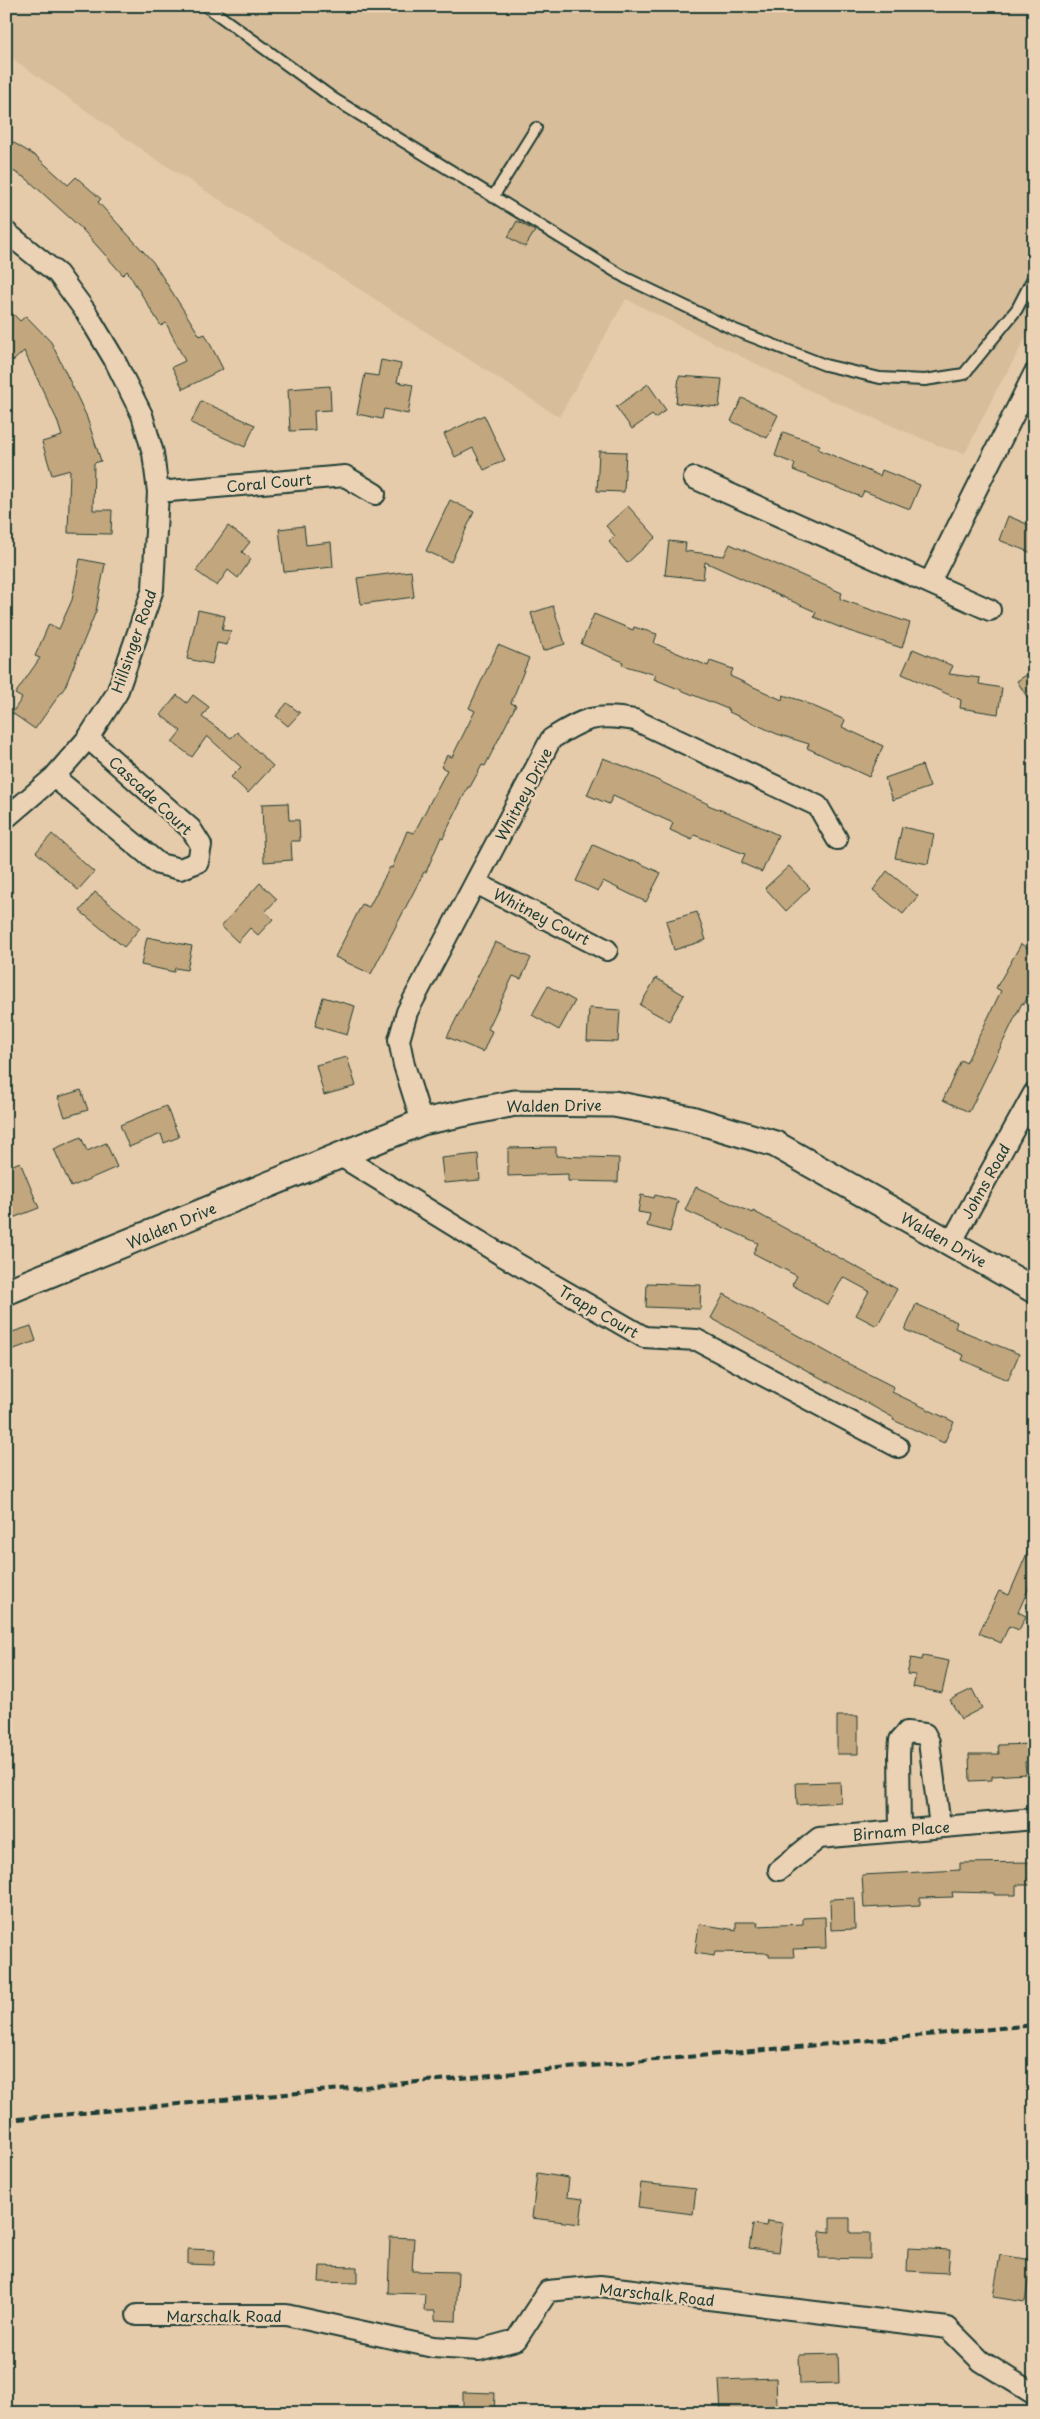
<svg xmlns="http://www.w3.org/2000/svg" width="1040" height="2419" font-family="'Playpen Sans',sans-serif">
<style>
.built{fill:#d7bd9a}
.building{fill:#c2a67d;stroke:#1f3d34}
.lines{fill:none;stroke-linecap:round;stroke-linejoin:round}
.service-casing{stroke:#1f3d34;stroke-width:14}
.minor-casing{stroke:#1f3d34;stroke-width:24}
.tertiary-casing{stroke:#1f3d34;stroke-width:29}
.service{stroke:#ecd2b4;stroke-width:10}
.minor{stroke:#ecd2b4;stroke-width:20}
.tertiary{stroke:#ecd2b4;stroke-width:25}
.rail{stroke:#1f3d34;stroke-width:4;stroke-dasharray:8 4;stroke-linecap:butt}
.labels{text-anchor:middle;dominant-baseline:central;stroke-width:5;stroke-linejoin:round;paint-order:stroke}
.street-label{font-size:15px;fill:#1f3d34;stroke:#ecd2b4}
</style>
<rect width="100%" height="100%" fill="#e6cbaa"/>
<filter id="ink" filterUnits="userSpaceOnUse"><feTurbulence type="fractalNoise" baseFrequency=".02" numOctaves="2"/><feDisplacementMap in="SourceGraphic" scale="10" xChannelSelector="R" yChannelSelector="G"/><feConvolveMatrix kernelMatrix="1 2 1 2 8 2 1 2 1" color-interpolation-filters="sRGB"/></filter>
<g filter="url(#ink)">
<path class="built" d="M6,6H1034V324L996,391L965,453L947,449L821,396L626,299L559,417L148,154L6,54Z"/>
<path class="building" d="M6,138L37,157L68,185L76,177L101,199L98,202L153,262L200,336L205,334L223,369L183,389L172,367L185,361L166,323L161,326L127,271L123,275L82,229L27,179L6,167Z
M517,221L535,231L525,247L508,237Z
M6,307L20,321L26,316L51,342L86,415L101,461L94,463L93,510H112L111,534L68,533L70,470L52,475L42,442L62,436L57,420L24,351L13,361L6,354Z
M381,360L401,364L397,382L413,385L408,414L384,409L382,419L357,414L365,374L378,376Z
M679,376L722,379L719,407L676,403Z
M648,384L666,410L655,418L652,415L632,429L616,407Z
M330,386L331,410L314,411L315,430L290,431L288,389Z
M742,398L778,415L767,438L731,421Z
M201,401L255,425L245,447L191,423Z
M484,415L505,460L484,470L473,448L455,457L444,434Z
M783,432L820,445L818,449L880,476L882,470L920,485L910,509L864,491L861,497L793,470L795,464L775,456Z
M599,451L626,452L624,492L597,491Z
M450,500L474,512L451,562L426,551Z
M628,506L656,537L627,563L609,542L615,536L606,526Z
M1008,516L1034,527V554L999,540Z
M228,526L250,542L242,552L251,559L238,578L228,570L217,586L196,571Z
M304,526L306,545L331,542L333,567L284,572L279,529Z
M669,541L686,543L685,551L724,556L730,544L842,593L840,599L910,623L902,648L849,631L814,617L816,612L705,562L703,579L665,575Z
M80,559L105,564L96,611L65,687L35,729L12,713L22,698L15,694L40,658L35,656L49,624L59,629L72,600Z
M411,571L414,597L361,604L357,578Z
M553,606L565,644L543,651L531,613Z
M198,610L225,616L222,630L231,631L227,645L217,643L212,664L187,659Z
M594,614L633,630L634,627L657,634L654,643L708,666L710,661L733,669L730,676L782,700L783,695L806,702V703L845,720L842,727L883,746L869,777L807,748L809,744L777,734L729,712L730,710L654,679L656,675L622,665L623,662L581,644Z
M498,645L529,658L511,703L516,705L485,766L482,765L470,787H468L443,838L441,837L426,872H424L371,974L335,957L362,904L369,907L390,867L392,868L407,831L414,833L447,770L441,767L447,755L452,757L475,711L469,708Z
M913,649L953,666L949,674L980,678L979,684L1002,688L998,714L960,708L961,700L902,674Z
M1034,670V708L1017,681Z
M177,695L187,703L193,695L209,707L202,717L231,738L237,732L273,766L248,793L231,777L241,767L207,736L192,757L172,742L181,731L161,715Z
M287,703L300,713L288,726L276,716Z
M603,758L642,773L708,804V805L744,819L778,835L762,872L741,863L745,854L694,835L692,840L670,830L673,823L613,796L609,804L587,795Z
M922,765L930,787L893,800L885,778Z
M288,803L289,820H299L300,841H291L292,860L264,862L262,804Z
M902,827L934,834L928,864L895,858Z
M52,834L94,872L78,890L36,852Z
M593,845L632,862L633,860L661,873L646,902L603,881L598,891L576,881Z
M789,866L810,888L786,911L765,888Z
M887,871L918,896L903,914L873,890Z
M260,883L277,899L265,912L273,919L258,935L250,928L238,942L221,926Z
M95,892L140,928L124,947L80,911Z
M697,912L706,940L674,950L666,921Z
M147,937L192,946L187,970L175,968L174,972L141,965Z
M495,942L531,958L521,979L513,976L488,1029L492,1031L483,1052L447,1037Z
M1021,944L1034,952V986L1024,1004L1022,1003L969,1112L943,1100L961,1060L966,1063L1001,991L996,988Z
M656,978L684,995L669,1021L640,1005Z
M548,986L575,1001L559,1030L532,1015Z
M323,997L355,1006L347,1035L315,1026Z
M589,1008L620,1010L618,1042L587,1041Z
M347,1057L356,1086L324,1095L316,1065Z
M81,1090L88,1110L65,1117L58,1097Z
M166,1106L179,1137L164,1143L161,1134L129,1147L120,1125Z
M81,1137L87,1151L106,1143L117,1167L71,1187L54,1149Z
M556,1147V1156L619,1158L618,1182L568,1181V1174L508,1176V1148Z
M478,1154L480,1180L444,1183L441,1158Z
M20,1162L39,1208L10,1219L6,1210V1168Z
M696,1187L752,1213L753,1211L897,1289L877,1326L856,1315L869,1291L843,1277L828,1305L792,1285L797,1276L753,1253L758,1243L685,1210Z
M641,1195L654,1198L655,1195L678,1201L670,1232L647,1226L650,1214L638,1212Z
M647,1283L701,1285L700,1309L646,1307Z
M724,1294L845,1362L894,1387L892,1392L954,1422L944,1443L893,1420L894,1418L711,1318Z
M916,1304L957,1322L955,1328L1019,1354L1008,1380L962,1360L964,1355L905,1330Z
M31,1326L36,1341L6,1352V1334Z
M1034,1537V1577L1018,1612L1026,1616L1019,1630L1009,1626L1001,1643L979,1633L999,1591L1009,1595Z
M923,1656L949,1661L942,1693L913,1687L916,1675L907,1674L911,1658L922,1660Z
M972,1689L982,1708L961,1719L950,1700Z
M837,1716H858V1754H837Z
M1034,1744V1761L1025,1762L1026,1774L992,1776V1780L970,1781L969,1754H999L998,1745Z
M840,1782L841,1802L797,1805L796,1783Z
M1034,1862V1885H1016V1895H994V1893L952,1892L953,1897L920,1898V1905L864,1908L862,1875L960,1870V1863Z
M854,1898L855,1929L831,1930L830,1899Z
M825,1917L826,1948L793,1949L794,1957H769V1953L715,1952L714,1956L695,1953L699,1924L736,1930V1922H758L757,1926L803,1924V1918Z
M537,2173L569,2178L567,2197L583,2199L580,2224L532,2218Z
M641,2183L696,2189L693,2214L638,2207Z
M830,2218H850V2233H870V2259L819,2258L820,2231L830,2232Z
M767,2221L783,2223L779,2252L749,2248L753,2224L766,2226Z
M390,2237L414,2238L412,2271L458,2272L456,2321L435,2320V2311H424L425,2294L388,2293Z
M908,2248L950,2250L948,2273L907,2271Z
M188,2249L215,2250L214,2265L188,2264Z
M1000,2255L1032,2260L1025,2302L993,2297Z
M320,2266L357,2267V2283L319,2282Z
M838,2354L839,2383L800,2384L799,2355Z
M776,2378L777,2405L760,2406V2413H721L719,2380Z
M463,2392L495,2393L494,2413H463Z"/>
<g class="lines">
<g class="service-casing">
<path id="service" d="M206,6L334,99L626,278L735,330L825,365L880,378L925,380L964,374L1017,309L1034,276
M493,197L536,128"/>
</g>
<g class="minor-casing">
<path id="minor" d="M6,232L58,274L86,312L114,359L142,415L153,453L158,492L153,589L117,693L88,738L54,777L6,818
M694,478L990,610
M158,492L345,476L375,494
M930,582L1034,374
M54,777L159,864L180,869L198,862L201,845L191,829L88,738
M476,883L607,950
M422,1122L404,1065L399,1040L407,1012L551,739C584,718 596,713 635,720L818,806L837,839
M339,1155L500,1254L644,1337L697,1340L898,1447
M951,1243L1034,1093
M900,1830L899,1753L900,1740L907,1732L925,1734L929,1742L940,1826
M779,1870L819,1838L1034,1819
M137,2315H286L433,2347L479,2350L516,2340L548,2291L600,2286L948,2328L981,2361L1034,2394"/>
</g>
<g class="tertiary-casing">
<path id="tertiary" d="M6,1292L422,1122L515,1103L614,1104L691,1119L775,1144L1034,1290"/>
</g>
<use href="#service" class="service"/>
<use href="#minor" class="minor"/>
<use href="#tertiary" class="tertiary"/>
<path class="rail" d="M6,2120L1034,2025"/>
</g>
</g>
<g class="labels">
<g class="street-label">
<text transform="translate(269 482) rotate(-5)">Coral Court</text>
<text transform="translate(133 641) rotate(-71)">Hillsinger Road</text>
<text transform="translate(523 794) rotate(-62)">Whitney Drive</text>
<text transform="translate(151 795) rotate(43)">Cascade Court</text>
<text transform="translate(542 916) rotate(27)">Whitney Court</text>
<text transform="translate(554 1105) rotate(-1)">Walden Drive</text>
<text transform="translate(985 1181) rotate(-61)">Johns Road</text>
<text transform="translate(171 1225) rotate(-23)">Walden Drive</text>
<text transform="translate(944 1239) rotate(29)">Walden Drive</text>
<text transform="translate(599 1311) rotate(30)">Trapp Court</text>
<text transform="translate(901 1830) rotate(-5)">Birnam Place</text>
<text transform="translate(657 2294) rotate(6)">Marschalk Road</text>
<text x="224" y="2315">Marschalk Road</text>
</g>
</g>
<rect width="1040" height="2419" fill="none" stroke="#ecd2b4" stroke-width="25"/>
<rect x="12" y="12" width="1015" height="2394" fill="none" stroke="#1f3d34" stroke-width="2" filter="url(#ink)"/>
</svg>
